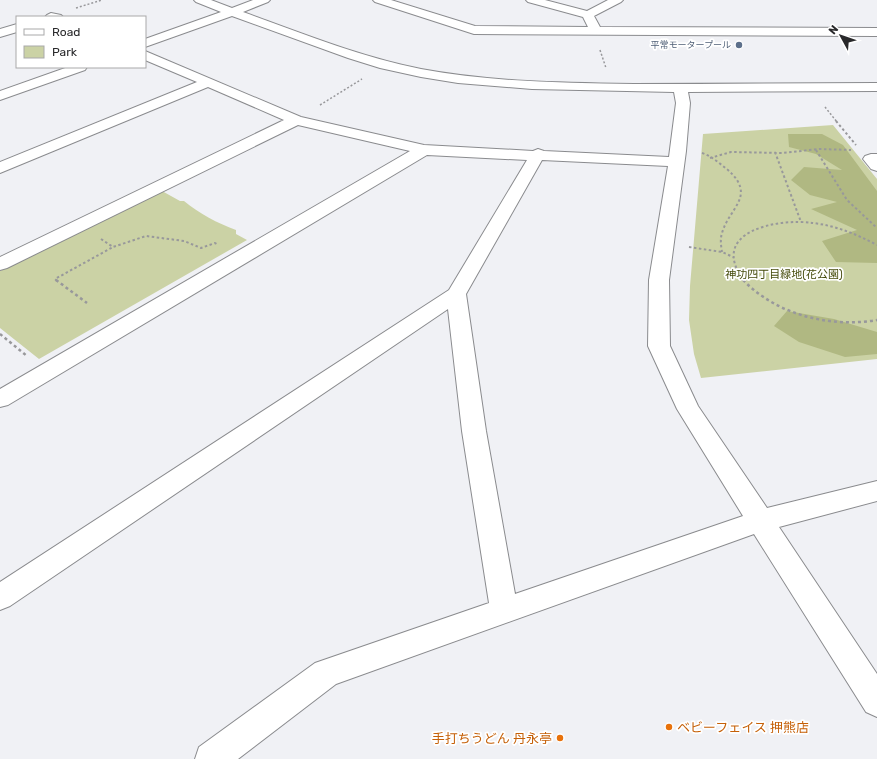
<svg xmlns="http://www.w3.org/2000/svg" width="877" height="759" font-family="Rubik,'Noto Sans JP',sans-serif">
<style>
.green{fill:#cbd2a5}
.forest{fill:#b0b882}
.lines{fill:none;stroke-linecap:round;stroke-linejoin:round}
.minor-casing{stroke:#8a8b8e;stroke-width:2}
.path-far2{stroke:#98989b;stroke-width:1.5;stroke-dasharray:2 2;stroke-linecap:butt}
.path-far1{stroke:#98989b;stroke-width:2;stroke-dasharray:2.5 2.5;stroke-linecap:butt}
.path{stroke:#98989b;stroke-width:2.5;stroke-dasharray:3 3;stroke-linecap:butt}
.minor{fill:#fff;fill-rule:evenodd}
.service-dot{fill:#5c6f8a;stroke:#fff;stroke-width:1.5}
.food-dot{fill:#e8710a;stroke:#fff;stroke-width:1.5}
.labels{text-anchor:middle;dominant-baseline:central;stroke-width:3.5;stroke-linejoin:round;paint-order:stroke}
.far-service-label{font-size:9px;fill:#4e5e75;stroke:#fff;text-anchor:end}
.park-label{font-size:11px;fill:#464c0d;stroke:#fff}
.near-food-label{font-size:13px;fill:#c56008;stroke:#fff;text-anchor:start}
</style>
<rect width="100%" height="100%" fill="#f0f1f5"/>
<path class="green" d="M833,125L877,179V359L701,378L694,354L689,320L690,286L703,134Z
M162,191L180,201H184C200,214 217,223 236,230V234L247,240L39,359L0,328V271Z"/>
<path class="forest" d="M788,134H822L843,145L877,191V263L836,262L822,241L857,230L811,209L837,202L810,195L791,180L804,167L842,170L816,154L789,147Z
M787,311L834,319L877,332V354L845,357L799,342L774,326Z"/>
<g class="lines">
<g class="minor-casing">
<path id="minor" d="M194,0H211L232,8L253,0H270L268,2L243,12C301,33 360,57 421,69C491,82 563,83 634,84C715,84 796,83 877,83V91L688,92L690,103L686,151L669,280L670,346L698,406L767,508L877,481V501L779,527L877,674V717L866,712L754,534L336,684L238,759H195L199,747L315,663L489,603L462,431L448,309L10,606L0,610V582L449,290L527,160L427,155L8,405L0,407V389L410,151L298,125L7,268L0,270V257L284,120L208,87L0,173V162L197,82L145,60V51L301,117L424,145L533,151L538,149L544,151L669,157L676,103L674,92L532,89L458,83L421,77L380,68L348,58L232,16L145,47V39L221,12L196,2ZM542,160L668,166L649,280L648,346L677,409L743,516L515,594L486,431L466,294Z
M373,0H391L475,26L588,27L583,17L528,2L526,0H545L587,11L608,0H623L621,2L594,16L600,27L877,28V36L474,34L375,2Z
M51,13L61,15L63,17H45L47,15Z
M17,24V32L0,37V29Z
M68,67H87L85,70L0,100V91Z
M871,154H877V171L871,169L863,159L865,156Z"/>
</g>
<path class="path-far2" d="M76,8L102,0
M600,50L606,68
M320,105L362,79
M825,107L837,122"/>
<path class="path-far1" d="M836,121L856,145
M816,150L847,200L877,228
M775,152L801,222
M702,153C712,156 720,164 728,170C757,196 729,208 722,233C720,239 721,246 722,252
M710,158L731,152L782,153L819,149L851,150
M101,239L113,247L146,236L184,241L201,248L215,243L218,245
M689,247L722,252L733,257
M57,281L55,279L113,247
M744,281C707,231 778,218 813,223C837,226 856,234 877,245"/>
<path class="path" d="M56,280L87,303
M743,280C777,315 830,328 877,320
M0,334L27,356"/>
<use href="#minor" class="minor"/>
</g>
<circle class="service-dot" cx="739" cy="45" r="4"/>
<g class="food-dot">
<circle cx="669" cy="727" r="4"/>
<circle cx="560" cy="738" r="4"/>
</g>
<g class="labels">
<g class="far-service-label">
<text x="731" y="45">平常モータープール</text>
</g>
<g class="park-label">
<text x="784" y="274">神功四丁目緑地(花公園)</text>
</g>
<g class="near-food-label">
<text x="677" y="727">ベビーフェイス 押熊店</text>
<text x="552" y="738" text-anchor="end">手打ちうどん 丹永亭</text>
</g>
</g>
<rect x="16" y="16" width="130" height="52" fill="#ffffff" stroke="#a9a9aa"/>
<rect x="24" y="29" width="20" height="6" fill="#ffffff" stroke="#a9a9aa"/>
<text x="52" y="36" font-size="12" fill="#29292b">Road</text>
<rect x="24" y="46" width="20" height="12" fill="#cbd2a5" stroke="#a9a9aa"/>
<text x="52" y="56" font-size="12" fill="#29292b">Park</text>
<g transform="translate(841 36) rotate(310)" stroke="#ffffff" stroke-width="3" paint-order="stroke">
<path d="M0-3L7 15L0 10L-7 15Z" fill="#29292b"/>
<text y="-6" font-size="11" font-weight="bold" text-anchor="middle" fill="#29292b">N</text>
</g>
</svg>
